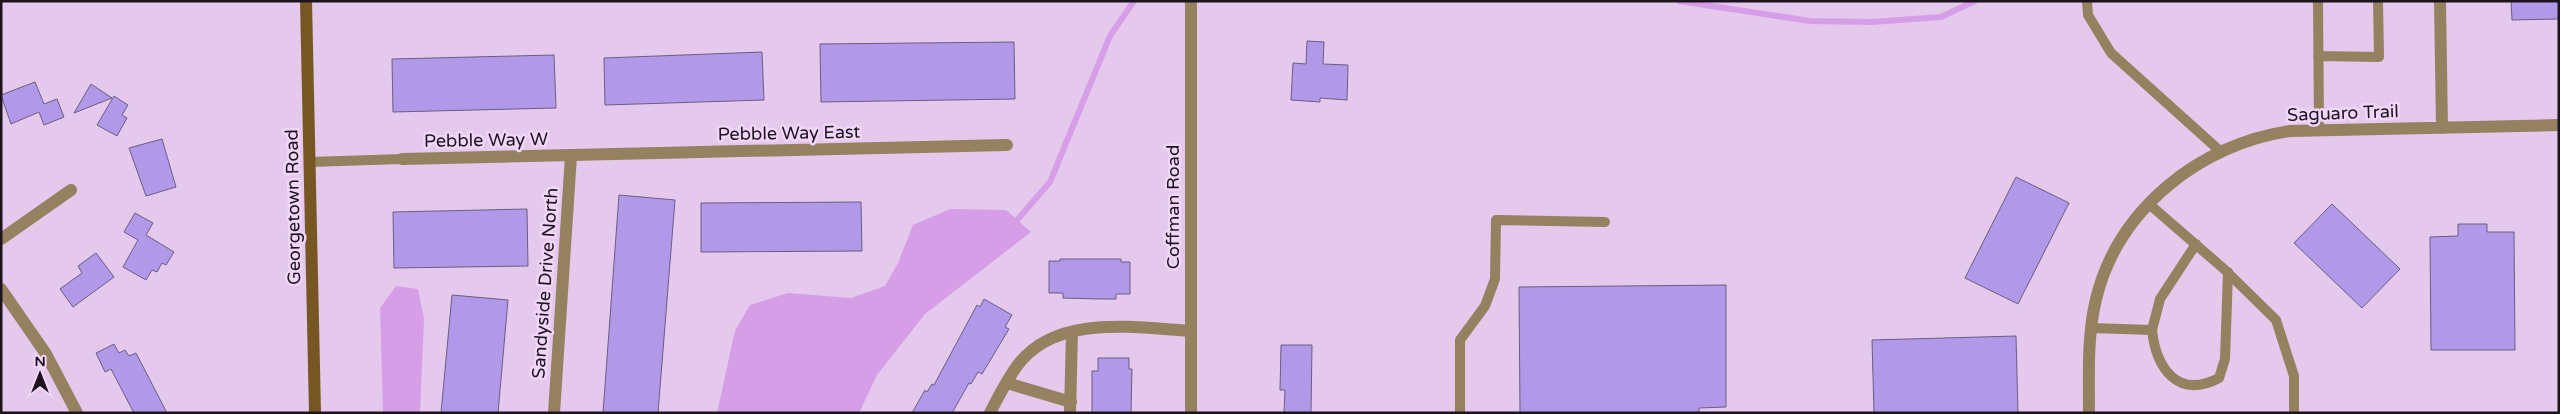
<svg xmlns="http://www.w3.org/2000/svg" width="2560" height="414" font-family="'Varela Round',sans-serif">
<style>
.water{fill:#d59ee6}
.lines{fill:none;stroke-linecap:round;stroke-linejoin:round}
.stream{stroke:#d59ee6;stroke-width:6}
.building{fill:#b298e8;stroke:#695e82}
.lane{stroke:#958060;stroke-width:10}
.street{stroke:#958060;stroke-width:12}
.secondary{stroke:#765723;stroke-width:12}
.labels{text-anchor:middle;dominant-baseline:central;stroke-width:5;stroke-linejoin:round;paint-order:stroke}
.street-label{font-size:18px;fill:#1c131f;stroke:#f2d6fa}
</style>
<rect width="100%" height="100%" fill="#e4c9ed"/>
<path class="water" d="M950,209L1006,210L1031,232L925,314L877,375L859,413H717L735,331L750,305L788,293L851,298L885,286L898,263L913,225Z
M396,286L418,289L424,319L420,413H383L380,308Z"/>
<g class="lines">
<path class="stream" d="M1679,1L1810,21L1872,22L1941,17L1975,1
M1012,226L1050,182L1110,36L1134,1"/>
</g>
<path class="building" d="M2511,1H2559V19L2512,20Z
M1307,41L1324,42L1323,64L1348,65L1347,100L1320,98V102L1291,100L1293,63L1306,64Z
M1014,42L1015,99L821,102L820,44Z
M762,52L764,100L605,105L604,58Z
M554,55L556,108L393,112L392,59Z
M35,82L44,104L57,99L64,117L44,125L39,112L11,124L1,95Z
M91,84L112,98L74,113Z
M114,96L128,105L122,115L127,118L117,136L97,125Z
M162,139L176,187L146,196L129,148Z
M2016,177L2069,203L2018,304L1965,278Z
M619,195L675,200L658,413H603Z
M861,202L862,251L701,252V203Z
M2332,204L2400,269L2362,308L2294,243Z
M527,209L528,266L394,268L393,212Z
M135,213L153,223L146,235L174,252L166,265L162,263L157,272L152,270L146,280L123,267L138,240L124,232Z
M2458,224H2487V232H2514L2515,350H2431L2430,237L2458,236Z
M96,253L114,277L73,307L60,289L82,273L78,266Z
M1060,259H1121V262H1130V294H1116V299H1100L1063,298V293H1049V261H1060Z
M1726,285V407L1699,408V413H1520L1519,287Z
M452,295L508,300L498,413H441Z
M984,299L1012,315L1005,327L1009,329L982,374L978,372L971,384L969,383L952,413H912L925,390L927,392L932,384L934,385L977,305L980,307Z
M2016,336L2018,413H1874L1872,340Z
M114,344L119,353L125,350L129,356L136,353L167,413H134L111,369L105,372L96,353Z
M1281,345H1312L1311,413H1284L1285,390H1280Z
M1098,358H1129V369H1132L1131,413H1092V371H1098Z"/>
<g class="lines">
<path class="lane" d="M2087,1L2088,15L2111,53L2220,151
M2318,1L2319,130
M2318,56L2379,57L2378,1
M310,162L402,159
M2149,204L2224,269L2276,320L2294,376V413
M2091,328L2152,330C2156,367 2177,400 2219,378L2225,359L2228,272
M2152,330L2160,299L2196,244
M1460,413V340L1485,306L1495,279L1496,220L1605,222"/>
<path class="street" d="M1191,1V413
M2440,1L2442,128
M402,159L1007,145
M1,239L71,190
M1,289L46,354L77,413
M1007,383L1071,402
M554,413L571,156
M990,413C998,397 1007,380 1017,366C1056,313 1136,328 1191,331
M1070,413L1072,332
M2089,413C2089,374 2087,337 2096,299C2118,209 2200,144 2290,131L2559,125"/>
<path class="secondary" d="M306,1L315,413"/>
</g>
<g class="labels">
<g class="street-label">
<text transform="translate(2343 113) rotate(-2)">Saguaro Trail</text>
<text transform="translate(789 133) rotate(-1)">Pebble Way East</text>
<text transform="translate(486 140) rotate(-1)">Pebble Way W</text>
<text transform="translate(293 207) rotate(-91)">Georgetown Road</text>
<text transform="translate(1173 207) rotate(-90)">Coffman Road</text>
<text transform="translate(545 283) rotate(-86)">Sandyside Drive North</text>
</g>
</g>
<rect width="2560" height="414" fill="none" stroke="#1c131f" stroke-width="5"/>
<g transform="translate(40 374)" stroke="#f2d6fa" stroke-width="4" paint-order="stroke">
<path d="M0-4L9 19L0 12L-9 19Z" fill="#1c131f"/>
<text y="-8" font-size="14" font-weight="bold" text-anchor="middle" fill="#1c131f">N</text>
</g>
</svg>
